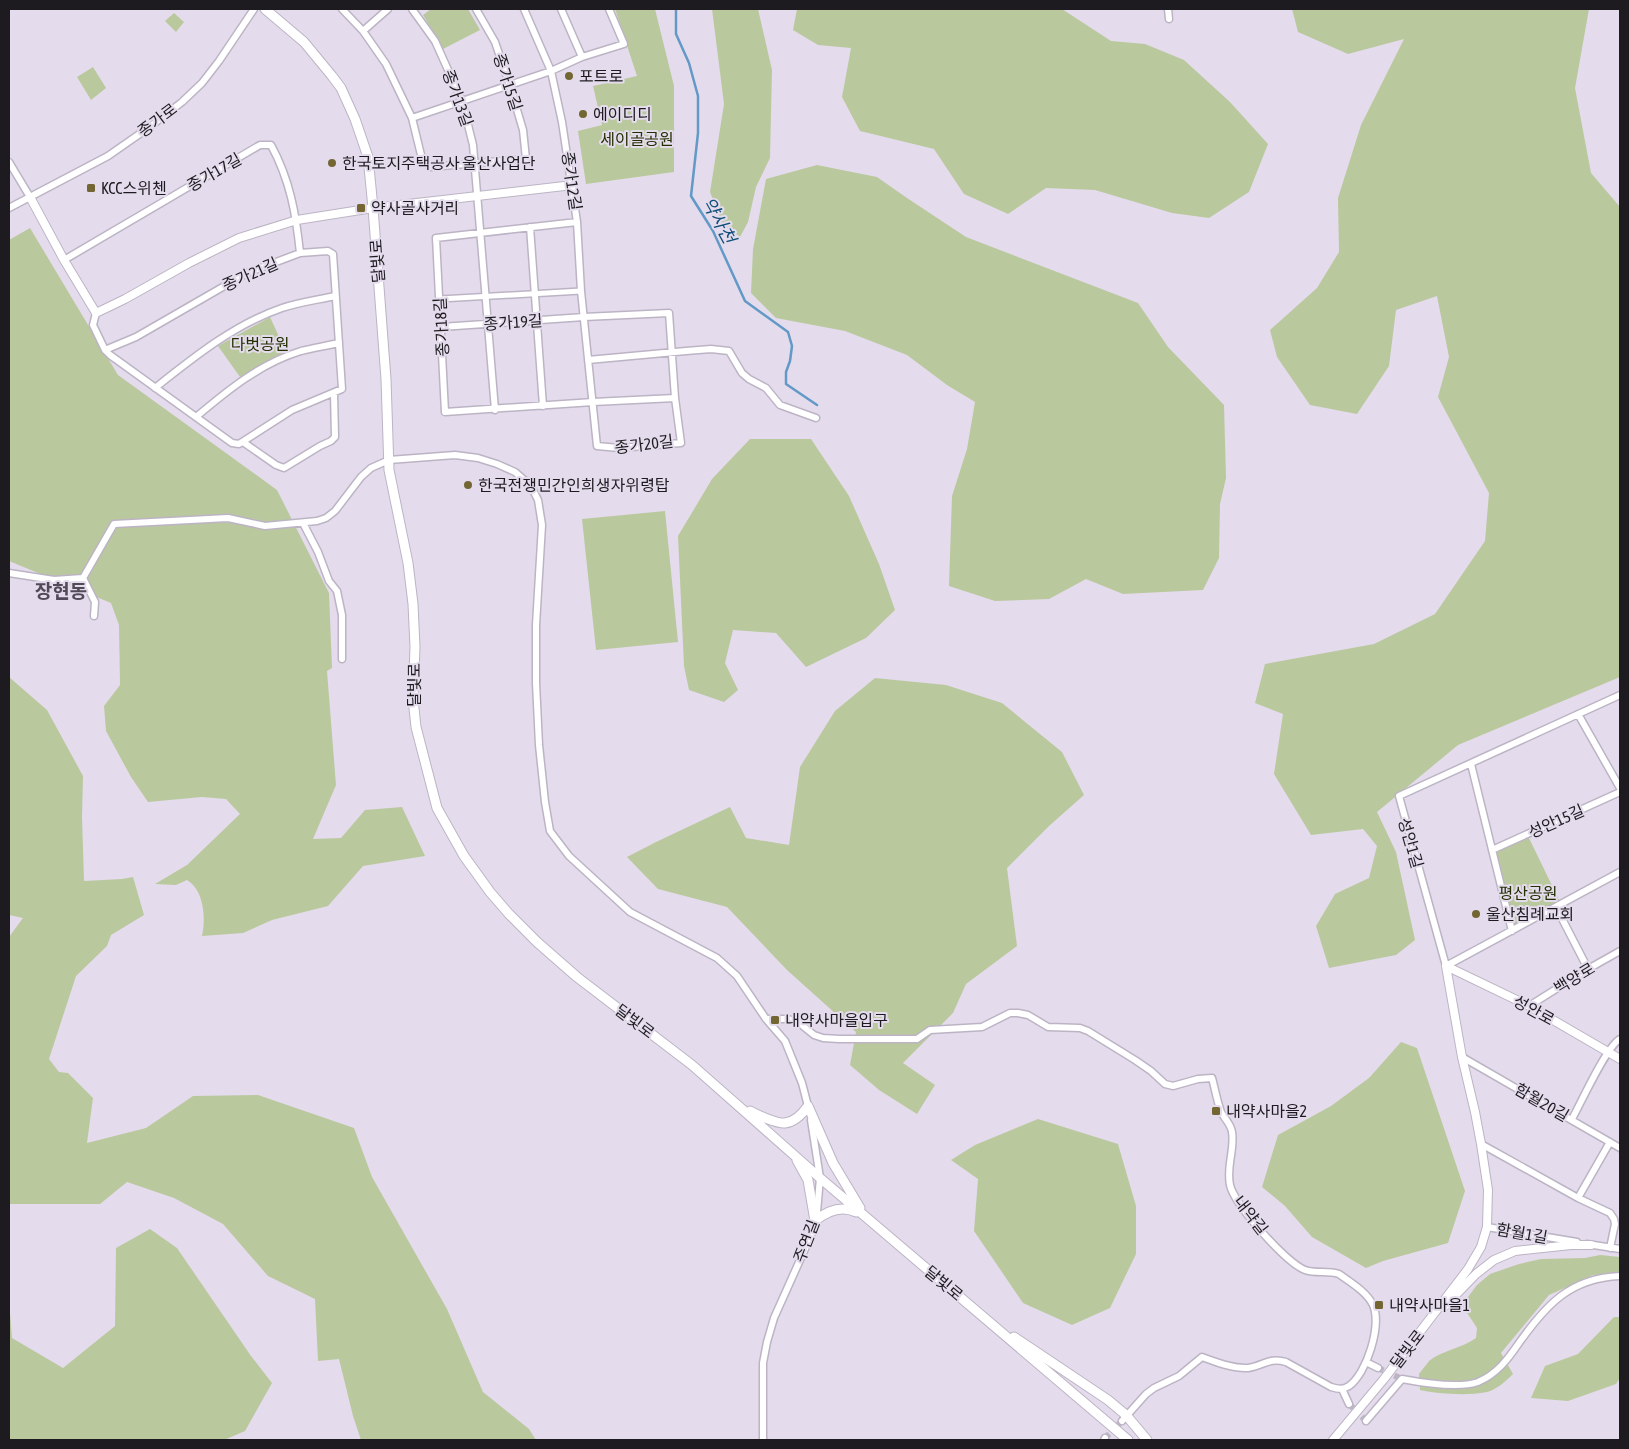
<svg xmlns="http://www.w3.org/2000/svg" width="1629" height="1449" font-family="'Asap Condensed','Noto Sans KR',sans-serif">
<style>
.green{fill:#bac89e}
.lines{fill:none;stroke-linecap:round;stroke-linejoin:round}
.stream{stroke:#6399c6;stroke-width:2.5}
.minor-tunnel{stroke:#bcb5c3;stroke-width:6;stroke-dasharray:6 3;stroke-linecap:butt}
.pedestrian-casing{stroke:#bcb4c4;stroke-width:8}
.minor-casing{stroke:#bcb4c4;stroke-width:9}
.tertiary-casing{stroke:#bcb4c4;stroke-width:10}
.secondary-casing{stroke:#bcb4c4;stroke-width:11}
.pedestrian{stroke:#fff;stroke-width:5}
.minor{stroke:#fff;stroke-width:6}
.tertiary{stroke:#fff;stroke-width:8}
.secondary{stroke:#fff;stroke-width:9}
.poi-dot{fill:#736633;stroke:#e4dcec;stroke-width:2}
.labels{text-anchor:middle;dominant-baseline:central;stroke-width:4;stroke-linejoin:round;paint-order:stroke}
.poi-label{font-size:16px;fill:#1d1b20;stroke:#e4dcec;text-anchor:start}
.street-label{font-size:16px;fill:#1d1b20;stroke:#e4dcec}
.park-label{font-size:16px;fill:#242f00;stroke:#e4dcec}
.water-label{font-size:18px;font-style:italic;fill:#12507c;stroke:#e4dcec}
.quarter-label{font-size:19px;font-weight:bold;fill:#514b58;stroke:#e4dcec}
</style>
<rect width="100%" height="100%" fill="#e4dcec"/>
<path class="green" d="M431,9H468L480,30L443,49L423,15Z
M615,9H655L674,86V172L586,184L578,131L602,125L593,86L637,76Z
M712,9H758L772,70L770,158L756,187L748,222L740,237L722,224L710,192L724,104Z
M797,9H1062L1111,41L1145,44L1184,60L1230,102L1268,144L1249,192L1209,218L1172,213L1095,190L1046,188L1008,214L964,194L934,149L860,131L842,97L851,48L818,45L793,30Z
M1292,9H1589L1575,88L1591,173L1620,207V677L1458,745L1377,812L1396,852L1415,940L1396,955L1329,968L1316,926L1335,894L1369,878L1377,846L1363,829L1311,835L1274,774L1283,714L1255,703L1265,664L1374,644L1435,614L1485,541L1489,493L1438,397L1449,357L1437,296L1396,310L1389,366L1357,414L1310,405L1277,357L1270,330L1317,288L1339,252L1338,198L1361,125L1404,39L1348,54L1298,32Z
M174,13L184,22L176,32L165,21Z
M93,67L106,88L91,100L77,77Z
M817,165L877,177L907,198L966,237L1138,303L1168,347L1224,405L1226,478L1220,504L1219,558L1203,590L1123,594L1086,579L1049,599L995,601L949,586L952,496L967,449L975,402L947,385L907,355L845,331L776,318L751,293L753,249L766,179Z
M30,228L118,375L277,490L329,593L332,668L327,671L336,785L313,839L341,838L365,810L402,807L425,856L363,866L328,906L272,920L243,933L202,936C206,918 204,890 187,880L176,885L155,884L187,865L240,814L226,799L202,797L148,802L131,777L106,731L104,706L120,685L119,625L111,603L9,561V240Z
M270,317L287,354L259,366L240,377L218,346Z
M750,439H811L849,496L879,564L895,610L866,638L806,667L776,633L733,630L725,663L738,690L724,702L689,690L684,666L678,536L712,479Z
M665,511L678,642L596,650L582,519Z
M9,677L47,710L83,776L82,817L84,881L122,879L133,877L144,915L111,935L107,946L76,976L49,1059L59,1072L68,1073L93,1098L87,1143L146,1128L193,1096L258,1095L354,1128L372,1177L447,1309L483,1392L529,1429L536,1440H361L353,1416L339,1359L318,1361L315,1299L268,1276L223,1224L174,1198L127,1182L100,1204H9V937L23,918L9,915Z
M875,678L946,685L1002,703L1062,752L1084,795L1049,826L1007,868L1017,946L966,984L953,1013L903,1063L935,1085L917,1114L879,1090L850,1065L856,1032L787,970L727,907L658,889L627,857L656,842L730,807L746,838L789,845L800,767L835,711Z
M1527,834L1561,904L1512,931L1492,850Z
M1401,1042L1417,1048L1465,1191L1448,1243L1383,1261L1366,1268L1312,1237L1285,1206L1262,1187L1278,1135L1331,1106L1369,1078Z
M1038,1119L1118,1144L1136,1206V1254L1110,1308L1072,1325L1023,1303L974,1231L978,1179L951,1160L975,1145Z
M150,1229L177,1248L251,1356L272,1383L245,1431L224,1440H9V1300L12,1338L63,1368L115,1326L116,1248Z
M1600,1255L1620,1257V1274L1593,1275L1549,1295L1501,1353L1513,1374C1506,1381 1496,1390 1487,1392C1466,1396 1440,1394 1420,1390L1419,1374C1422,1370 1426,1365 1429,1361C1441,1351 1462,1348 1476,1338L1477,1328L1462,1305L1477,1285L1490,1274L1519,1264L1541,1259L1585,1258Z
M1614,1317H1620V1378L1616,1384L1568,1401L1531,1398L1545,1366L1578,1354Z"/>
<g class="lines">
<path class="stream" d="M676,9V34L689,63L698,96V133L691,196L713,231L745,301L788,332L792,346L790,361L786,372V384L817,405"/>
<path class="minor-tunnel" d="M1378,1368L1402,1379
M1349,1404L1366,1421
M1105,1438L1122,1421"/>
<g class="pedestrian-casing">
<path id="pedestrian" d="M440,299L581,291"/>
</g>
<g class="minor-casing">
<path id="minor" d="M342,9L363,31L386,64L412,118L422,159L430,167L526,159L523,130L510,86L495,42L476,9
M412,9L435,41L462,101L473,145L495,410
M561,9L582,57L624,44L609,9
M1168,9L1169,19
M363,31L388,9
M412,118L551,71L582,57
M9,162L30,197
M9,208L108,156L151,126L182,102L202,83L219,61L254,9
M577,222L436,238L445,412L593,402L675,398
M530,227L543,406
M64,260L260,145H271C290,180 296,214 300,253
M96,313L93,325L105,350L110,355L232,443L239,444L292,410L342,389L333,254L328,251L300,253L247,273L136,337L105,350
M441,327L584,317L669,313L675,398L681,443L619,448L597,446L581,291L577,222L562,122L551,71L524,9
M588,360L686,351L711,349L729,351L742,373L749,379L766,388L780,405L816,418
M155,388C194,357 235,324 282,308C300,302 317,300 335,296
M196,417C228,390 261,363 301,351C313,348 326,346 339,343
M243,442L276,465L284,468L320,446L331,441L335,437L334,393
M303,523L318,552L329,581L337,591L342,615V659
M9,573L54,580L83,578
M94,616L95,602L83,578L114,524L228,518L265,526L317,521L326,518L335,511L361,477L371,468L389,460L455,455L478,458L497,464L515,472L531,486L538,500L542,525L536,625V683L539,745L545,802L550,831L569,856L630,912L717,958L737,976L766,1019L785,1041L802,1083L809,1110
M1620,695L1399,796L1446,966L1620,872
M1578,714L1620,788
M1471,764L1512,931
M1492,850L1620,792
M1556,907L1588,969
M1529,1006L1588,969L1620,951
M766,1019H788L798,1022L814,1035L823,1038L839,1039H917L930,1030L982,1027L1010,1013H1018L1028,1015L1048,1027L1080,1028L1088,1031L1135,1060L1151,1071L1165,1084L1173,1086L1198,1079L1212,1078C1215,1089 1217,1101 1221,1112C1224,1118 1231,1124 1232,1132C1235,1149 1226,1167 1230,1185C1234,1204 1286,1263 1305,1270C1316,1274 1328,1270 1339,1274C1350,1282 1367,1292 1373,1305C1382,1325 1367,1373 1349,1386C1343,1390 1338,1389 1331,1387L1286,1362C1269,1357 1263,1366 1248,1368C1233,1369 1216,1362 1202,1357L1179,1376L1154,1388L1146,1394L1122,1421
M1462,1057L1620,1148
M1572,1119C1581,1103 1606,1047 1620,1039
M1481,1144L1578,1198L1610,1213L1614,1219L1615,1224L1610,1248
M1578,1198L1610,1142
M1487,1227L1577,1242
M1587,1244L1620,1249
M1368,1363L1378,1368
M1342,1389L1349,1404
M1366,1421L1402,1379C1423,1383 1458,1389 1478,1382C1497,1374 1508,1359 1519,1343C1546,1305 1570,1278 1620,1276
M763,1440V1363L767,1342L774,1318L813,1231L817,1212L820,1178L811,1120
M1104,1440L1105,1438"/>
</g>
<g class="tertiary-casing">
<path id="tertiary" d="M30,197L64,260L96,313L125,299L189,263L239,238L297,220L373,208L573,185
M1446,966L1529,1006L1620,1059
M1445,1306L1476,1274L1494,1260L1515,1251L1571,1245H1591
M1333,1440L1384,1379L1468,1269L1481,1247L1487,1227L1488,1190L1481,1144L1475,1112L1462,1057L1446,966"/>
</g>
<g class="secondary-casing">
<path id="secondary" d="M265,9L304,42L332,76L341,88L355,119L368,157L373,208L386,379L389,470L408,563L413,604L415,647L413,699L416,727L437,808L464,856L490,892L509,914L537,942L577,977L692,1065L820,1178L1128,1440
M808,1106L833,1163L860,1208
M750,1111C757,1115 778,1124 785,1123C795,1122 803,1113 808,1106
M797,1160L808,1180L815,1221C827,1211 841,1205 856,1212
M1014,1337L1108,1400L1126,1415L1147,1440"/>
</g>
<use href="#pedestrian" class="pedestrian"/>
<use href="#minor" class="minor"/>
<use href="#tertiary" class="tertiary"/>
<use href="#secondary" class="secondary"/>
</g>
<g class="poi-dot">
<circle cx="569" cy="76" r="5"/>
<circle cx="583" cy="114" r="5"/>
<circle cx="332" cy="163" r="5"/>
<rect x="86" y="183" width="10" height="10" rx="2.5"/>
<rect x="356" y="203" width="10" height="10" rx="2.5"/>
<circle cx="468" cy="485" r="5"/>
<circle cx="1476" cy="914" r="5"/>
<rect x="770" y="1015" width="10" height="10" rx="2.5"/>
<rect x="1211" y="1106" width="10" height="10" rx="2.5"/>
<rect x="1374" y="1300" width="10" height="10" rx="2.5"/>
</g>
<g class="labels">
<g class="poi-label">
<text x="579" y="76">포트로</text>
<text x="593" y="114">에이디디</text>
<text x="342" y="163">한국토지주택공사 울산사업단</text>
<text x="101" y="188">KCC스위첸</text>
<text x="371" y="208">약사골사거리</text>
<text x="478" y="485">한국전쟁민간인희생자위령탑</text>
<text x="1486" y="914">울산침례교회</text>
<text x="785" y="1020">내약사마을입구</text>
<text x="1226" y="1111">내약사마을2</text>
<text x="1389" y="1305">내약사마을1</text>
</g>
<g class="street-label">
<text transform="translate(508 82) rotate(72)">종가15길</text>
<text transform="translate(458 98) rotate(70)">종가13길</text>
<text transform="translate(157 120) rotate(-37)">종가로</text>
<text transform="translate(214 172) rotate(-30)">종가17길</text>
<text transform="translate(572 181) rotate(82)">종가12길</text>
<text transform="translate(377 261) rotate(-94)">달빛로</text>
<text transform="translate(250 274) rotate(-24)">종가21길</text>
<text transform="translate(513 322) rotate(-4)">종가19길</text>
<text transform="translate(441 327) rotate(-93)">종가18길</text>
<text transform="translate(644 444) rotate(-7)">종가20길</text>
<text transform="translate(414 685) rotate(-90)">달빛로</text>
<text transform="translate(1556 821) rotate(-24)">성안15길</text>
<text transform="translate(1411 843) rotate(74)">성안1길</text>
<text transform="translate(1574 978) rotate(-31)">백양로</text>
<text transform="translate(1534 1010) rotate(29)">성안로</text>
<text transform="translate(635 1021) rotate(37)">달빛로</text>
<text transform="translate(1542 1102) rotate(30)">함월20길</text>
<text transform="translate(1251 1215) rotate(52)">내약길</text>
<text transform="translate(1522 1233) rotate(10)">함월1길</text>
<text transform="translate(806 1241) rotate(-69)">주연길</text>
<text transform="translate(944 1283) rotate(40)">달빛로</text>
<text transform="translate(1407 1349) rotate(-52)">달빛로</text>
</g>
<g class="park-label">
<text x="637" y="139">세이골공원</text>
<text x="260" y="344">다벗공원</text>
<text x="1528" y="893">평산공원</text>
</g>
<g class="water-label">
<text transform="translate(719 220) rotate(61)">약사천</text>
</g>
<g class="quarter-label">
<text x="61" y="591">장현동</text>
</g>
</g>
<rect width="1629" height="1449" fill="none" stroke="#1d1b20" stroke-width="20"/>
</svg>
